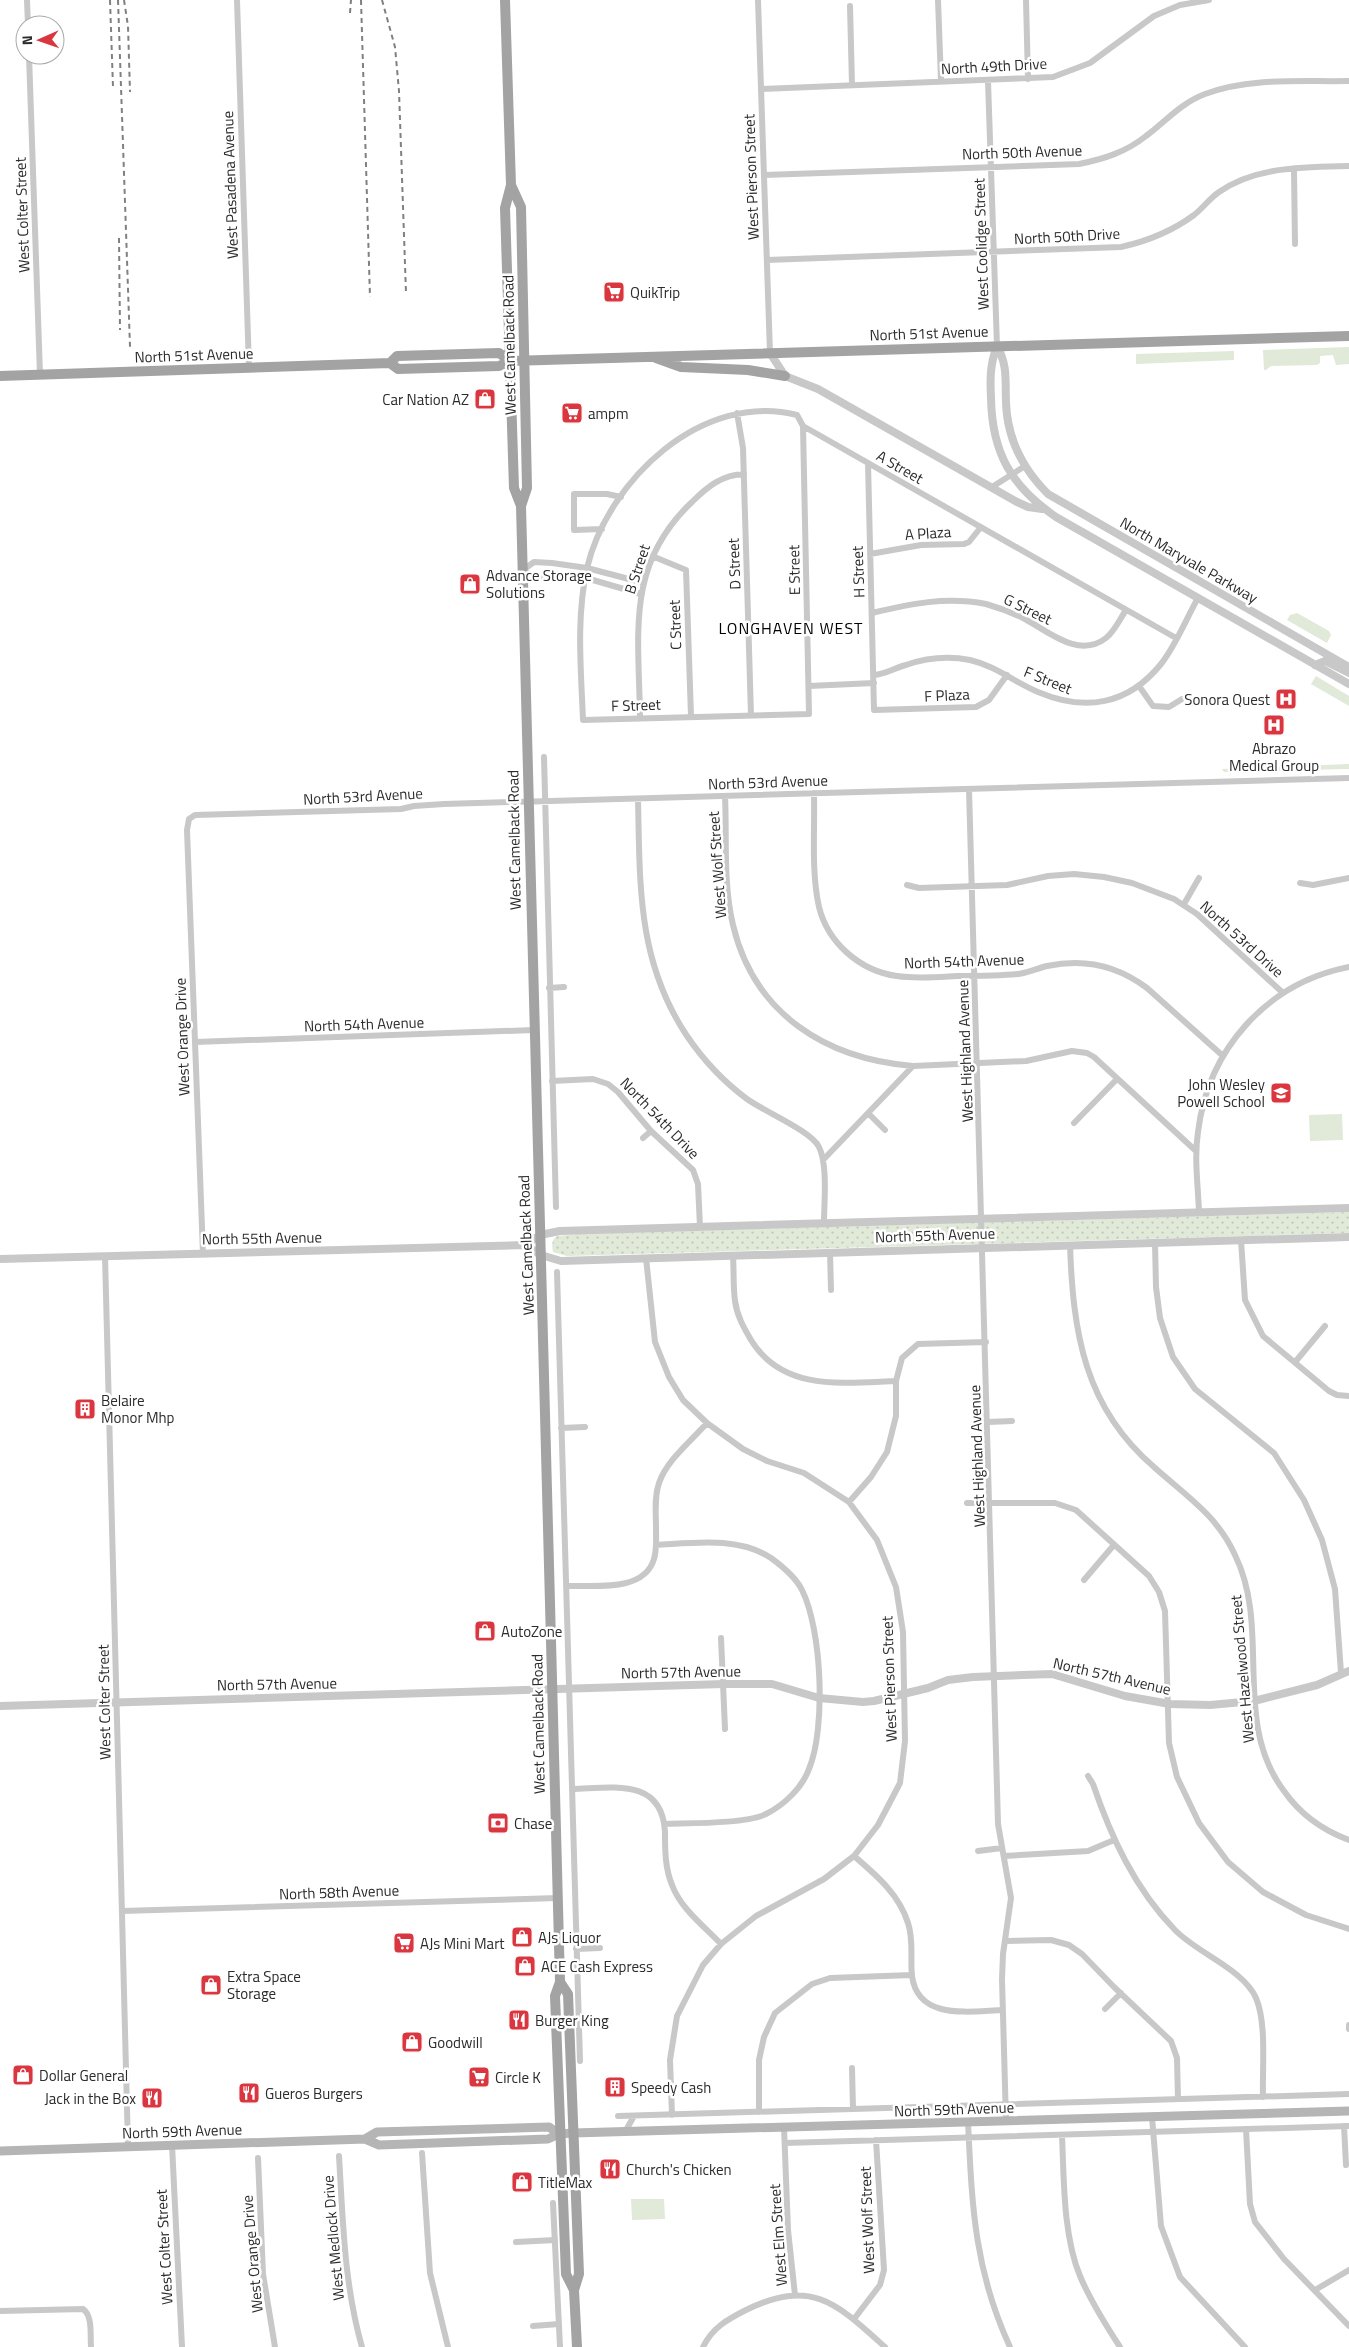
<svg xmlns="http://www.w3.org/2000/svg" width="1349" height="2347" font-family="'Titillium Web',sans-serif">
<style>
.grass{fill:#e1e9d9}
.park{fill:url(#park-dots)}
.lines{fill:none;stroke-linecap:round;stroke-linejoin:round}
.minor{stroke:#c8c8c8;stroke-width:6}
.tertiary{stroke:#c8c8c8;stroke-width:8}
.secondary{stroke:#b5b5b5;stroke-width:9}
.primary{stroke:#a3a3a3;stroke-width:10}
.rail{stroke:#808080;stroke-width:2;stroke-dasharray:5 4;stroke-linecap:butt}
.labels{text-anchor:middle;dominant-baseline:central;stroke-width:5;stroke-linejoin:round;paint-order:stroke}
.street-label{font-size:15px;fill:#2b2b2b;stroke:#fff}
.poi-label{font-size:15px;fill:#2b2b2b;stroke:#fff;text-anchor:start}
.neighbourhood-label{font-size:16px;letter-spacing:1px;fill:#000;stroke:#fff}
</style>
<defs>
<pattern id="park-dots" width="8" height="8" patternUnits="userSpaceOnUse" patternTransform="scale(1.25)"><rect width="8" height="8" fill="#e1e9d9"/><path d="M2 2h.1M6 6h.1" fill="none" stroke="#c1c8ba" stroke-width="1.8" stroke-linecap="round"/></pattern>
</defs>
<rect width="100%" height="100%" fill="#fff"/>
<path class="grass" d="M1349,347V364L1336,365L1333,355L1320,356V363L1317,365L1271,366L1266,370H1264L1263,350Z
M1234,351V360L1136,364V354Z
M1297,613L1329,631L1331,635L1327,643L1287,620L1290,615Z
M1316,676L1349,696V706L1311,684Z
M1349,764V769L1300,770V766Z
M1298,766V770L1224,772L1222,769Z
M1342,1114L1343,1140L1310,1141L1309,1115Z
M631,2199H664L665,2219L632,2220Z"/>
<path class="park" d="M1349,1212V1233L567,1256L553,1252C552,1246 551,1240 557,1236L578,1234Z"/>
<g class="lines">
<path class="minor" d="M27,0L28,25
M237,0L249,368
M758,0L770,353
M938,0L941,81
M1026,0L1028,79
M850,6L852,85
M29,55L40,375
M988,81L997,346
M761,89L1053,77L1090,63L1154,16L1180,5L1209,0
M1294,169L1295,244
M764,175L1079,164C1104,159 1126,152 1146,136C1165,122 1181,103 1205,94C1250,77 1302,82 1349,81
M767,260L1121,247C1148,241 1171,232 1194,215C1203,208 1210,198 1219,192C1256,166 1306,167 1349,166
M737,413L743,448L751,715
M803,426L809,714L583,720C581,669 576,618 587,568C608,480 702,391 797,415L803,426L1176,638
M868,463L874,710L976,707L989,700L1007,675
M992,487L1025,466
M602,529L574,530V494H607L621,497
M870,554L921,545L964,544L969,542L981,527
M652,556L686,570L691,716
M641,594L586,578L571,576L536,579L523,570L534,562L552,563L587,568L644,583
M872,613C910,604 946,596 986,604C1000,608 1013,613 1025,619C1049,632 1079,659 1106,638C1114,632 1120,619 1126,610
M874,675C886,674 894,668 906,665C926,658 949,656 970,660C996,666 1014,682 1038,692C1085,712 1128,705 1161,664C1176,645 1186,619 1198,598
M809,686L874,683
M1139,686L1153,706L1169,707L1182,699
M640,718C639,634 625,565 692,502C708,486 722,475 744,474
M544,757L556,1207
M969,789L998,1824L1011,1898L1003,1954L1002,1979L1006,2121
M814,793C815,830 811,871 819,907C828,943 860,971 897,976C916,979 938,977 957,976C978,976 998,976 1018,974C1028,973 1038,968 1047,966C1084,958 1118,966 1147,988L1223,1056
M725,796C727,838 723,884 733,925C754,1014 826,1059 913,1066
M638,799C640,885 637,961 687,1036C704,1061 724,1082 747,1099C765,1112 811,1131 819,1147C828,1165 824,1203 824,1223
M1300,883L1313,885L1349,878
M907,885L919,888L1007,885L1048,876L1074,874L1104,877L1132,883L1174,899L1197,914L1282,992
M1184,904L1199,878
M549,988L564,987
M195,1042L534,1030
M552,1081L593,1079L608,1084L618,1092L651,1131L693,1170L698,1184L700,1227
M869,1114L885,1130
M1074,1123L1117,1079
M643,1138L651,1131
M823,1160L913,1066L1026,1061L1072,1051L1087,1053L1094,1057L1196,1151
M1199,1212C1198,1185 1194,1158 1198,1132C1208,1049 1267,983 1349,967
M1241,1240L1245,1300L1263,1336L1329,1391L1337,1395L1349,1396
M1155,1243L1156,1287L1160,1318L1173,1357L1195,1389L1274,1453L1304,1500L1322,1540L1335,1589L1341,1673
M1070,1245C1073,1332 1084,1407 1154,1467C1185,1495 1217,1515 1235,1555C1272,1630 1231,1721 1284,1791C1300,1814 1322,1830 1349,1840
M830,1252L831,1290
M203,1254L187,830L189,819L195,815L401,809L414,806L444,804L1349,778
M105,1256L128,2147
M733,1256C734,1271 733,1287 735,1301C737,1316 744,1328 751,1340C783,1392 844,1383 896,1381
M646,1258L655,1342L669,1377L683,1400L707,1423L743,1449L767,1461L804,1473L849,1502L877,1540L896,1587L903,1632L905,1741L900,1783L878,1825L854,1856L824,1879L756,1916L721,1944L703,1965L677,2016L670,2060L672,2115
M557,1272L580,2061
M1296,1361L1325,1326
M988,1422L1012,1421
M561,1428L585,1427
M849,1502L871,1477L887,1452L896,1416V1381L902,1358L918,1344L986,1342
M967,1503H1055L1076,1510L1149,1576L1159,1592L1165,1611L1169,1743L1177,1777L1199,1823L1228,1862L1263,1892L1306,1915L1349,1929
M656,1545C693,1543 738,1536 771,1558C782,1566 796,1578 802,1590C822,1630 826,1728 809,1769C802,1788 784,1805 766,1814C746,1824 688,1823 664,1824
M1084,1580L1113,1546
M566,1586C593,1585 644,1593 654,1559C657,1549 656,1538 656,1528C656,1513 654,1497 659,1483C667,1460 691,1441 707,1423
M721,1638L725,1729
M1088,1776L1093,1784C1111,1837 1135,1889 1175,1930C1197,1953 1243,1969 1256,1998C1267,2024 1262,2068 1263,2097
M572,1789C612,1788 662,1777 665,1832C665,1850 665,1868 672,1885C681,1909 704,1926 721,1944
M978,1851L1002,1848
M854,1856C876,1875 899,1894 908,1923C914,1941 910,1959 912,1976C918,2021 970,2011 1003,2010
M1004,1856L1088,1851L1114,1840
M122,1911L558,1898
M1005,1941L1051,1940L1069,1945L1082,1954L1114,1987L1171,2041L1177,2058L1178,2099
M576,1949L600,1948
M1105,2009L1121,1993
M1349,2025V2029
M852,2068L853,2109
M759,2112V2060L764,2037L775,2013L812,1984L830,1978L912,1975
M618,2116L1349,2094
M1152,2117L1161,2226L1180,2277L1245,2347
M968,2122C972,2205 974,2269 1010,2347
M1344,2126L1346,2165
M784,2127L788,2230L795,2295
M1246,2129L1250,2204L1255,2222L1284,2259L1349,2326
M625,2132L634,2116
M1062,2135C1064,2179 1063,2235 1080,2276C1091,2302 1105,2324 1120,2347
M785,2143L1349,2126
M172,2145L182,2347
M422,2153L430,2273L448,2347
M339,2156C343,2221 344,2284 362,2347
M258,2158L263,2274L275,2347
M553,2203L560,2347
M516,2242L555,2240
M1315,2290L1349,2270
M0,2311L83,2309C93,2316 90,2335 91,2347
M854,2319L880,2285L884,2270L876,2140
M533,2326L559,2324
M703,2347C712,2328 728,2319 746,2310C812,2278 836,2303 885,2347"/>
<path class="tertiary" d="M997,346C990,364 990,379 991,398C992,453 1011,486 1056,517L1349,684
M997,346C1008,366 1005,380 1006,402C1007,439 1022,468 1048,494L1349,667
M770,353L785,376L818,389L1017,502L1028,507L1042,509
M1315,665L1325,661L1349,673
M525,1245L541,1255L561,1261L1349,1237
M0,1259L525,1245L540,1235L560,1231L1349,1208
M0,1706L724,1684H772L819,1698L863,1702L874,1701L928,1688L948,1680L973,1677L1052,1674L1125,1696L1170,1704L1210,1705L1254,1701L1317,1685L1349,1671"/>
<path class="secondary" d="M365,2139L379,2145L548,2139L559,2134L573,2133L1349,2111
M0,2151L365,2139L377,2132L549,2127L559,2134"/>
<path class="primary" d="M505,0L511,185L505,208L514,488L521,506
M511,185L521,207L527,488L521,506L560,1982L555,1996L566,2274L574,2290
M656,358L681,367L748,370L785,376
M390,363L397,356L499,353L510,361
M0,376L390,363L398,369L499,366L510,361L1349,336
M560,1982L568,1994L579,2274L574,2290L577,2347"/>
<path class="rail" d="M110,0L113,87
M118,0L130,347
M124,0L128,26L130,92
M361,0L370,297
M382,0L395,47L399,91L406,293
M350,13L351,0
M119,238L120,330"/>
</g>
<defs>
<g id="supermarket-square" transform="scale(1.125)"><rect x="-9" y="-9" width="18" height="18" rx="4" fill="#da3640" stroke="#fff"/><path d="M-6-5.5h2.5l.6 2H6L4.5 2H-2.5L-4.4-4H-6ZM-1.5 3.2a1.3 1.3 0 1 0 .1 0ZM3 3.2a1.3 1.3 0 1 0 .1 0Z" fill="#fff"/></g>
<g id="shop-square" transform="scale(1.125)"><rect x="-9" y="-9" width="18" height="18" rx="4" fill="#da3640" stroke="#fff"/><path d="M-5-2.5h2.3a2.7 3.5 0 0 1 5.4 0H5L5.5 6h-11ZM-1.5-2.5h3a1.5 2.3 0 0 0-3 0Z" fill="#fff"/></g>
<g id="hospital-square" transform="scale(1.125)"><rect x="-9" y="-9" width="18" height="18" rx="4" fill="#da3640" stroke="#fff"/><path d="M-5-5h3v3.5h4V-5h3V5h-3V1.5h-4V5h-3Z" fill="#fff"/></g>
<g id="school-square" transform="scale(1.125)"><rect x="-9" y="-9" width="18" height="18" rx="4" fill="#da3640" stroke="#fff"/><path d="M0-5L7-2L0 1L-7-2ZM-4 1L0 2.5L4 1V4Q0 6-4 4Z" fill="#fff"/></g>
<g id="building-square" transform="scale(1.125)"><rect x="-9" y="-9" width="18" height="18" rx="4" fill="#da3640" stroke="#fff"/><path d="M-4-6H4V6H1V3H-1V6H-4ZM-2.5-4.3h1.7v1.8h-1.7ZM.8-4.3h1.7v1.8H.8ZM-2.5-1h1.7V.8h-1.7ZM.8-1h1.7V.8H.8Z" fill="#fff"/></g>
<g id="bank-square" transform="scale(1.125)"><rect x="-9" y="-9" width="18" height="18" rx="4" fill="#da3640" stroke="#fff"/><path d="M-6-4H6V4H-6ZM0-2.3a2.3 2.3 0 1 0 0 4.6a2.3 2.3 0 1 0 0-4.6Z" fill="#fff"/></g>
<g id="restaurant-square" transform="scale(1.125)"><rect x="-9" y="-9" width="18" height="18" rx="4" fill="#da3640" stroke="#fff"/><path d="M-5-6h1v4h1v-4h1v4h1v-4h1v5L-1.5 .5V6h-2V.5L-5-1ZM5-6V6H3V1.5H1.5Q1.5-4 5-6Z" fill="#fff"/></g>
</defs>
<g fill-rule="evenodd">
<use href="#supermarket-square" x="614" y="292"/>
<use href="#shop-square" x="485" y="399"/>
<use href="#supermarket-square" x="572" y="413"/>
<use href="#shop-square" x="470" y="584"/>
<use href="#hospital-square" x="1286" y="699"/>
<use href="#hospital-square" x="1274" y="725"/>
<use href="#school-square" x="1281" y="1093"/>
<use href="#building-square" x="85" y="1409"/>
<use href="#shop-square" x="485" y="1631"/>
<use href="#bank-square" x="498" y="1823"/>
<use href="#shop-square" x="522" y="1937"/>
<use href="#supermarket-square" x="404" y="1943"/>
<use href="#shop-square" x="525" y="1966"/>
<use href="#shop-square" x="211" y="1985"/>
<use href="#restaurant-square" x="519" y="2020"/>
<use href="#shop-square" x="412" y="2042"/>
<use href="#shop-square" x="23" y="2075"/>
<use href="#supermarket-square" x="479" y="2077"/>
<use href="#building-square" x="615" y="2087"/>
<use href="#restaurant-square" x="249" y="2093"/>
<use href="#restaurant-square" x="152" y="2098"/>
<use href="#restaurant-square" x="610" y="2169"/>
<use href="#shop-square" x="522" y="2182"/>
</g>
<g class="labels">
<g class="street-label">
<text transform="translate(994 66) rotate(-3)">North 49th Drive</text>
<text transform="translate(1022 152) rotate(-2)">North 50th Avenue</text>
<text transform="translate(751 177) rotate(-92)">West Pierson Street</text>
<text transform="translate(230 185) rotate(-92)">West Pasadena Avenue</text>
<text transform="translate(22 215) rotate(-92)">West Colter Street</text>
<text transform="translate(1067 236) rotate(-3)">North 50th Drive</text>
<text transform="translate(981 244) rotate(-92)">West Coolidge Street</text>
<text transform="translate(929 333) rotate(-2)">North 51st Avenue</text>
<text transform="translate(509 345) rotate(-91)">West Camelback Road</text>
<text transform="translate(194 355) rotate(-2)">North 51st Avenue</text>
<text transform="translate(900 467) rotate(30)">A Street</text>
<text transform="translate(928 533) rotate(-4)">A Plaza</text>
<text transform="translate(1189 560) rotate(30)">North Maryvale Parkway</text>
<text transform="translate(734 564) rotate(-92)">D Street</text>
<text transform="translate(637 569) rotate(-72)">B Street</text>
<text transform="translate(794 570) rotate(-91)">E Street</text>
<text transform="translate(858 572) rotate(-92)">H Street</text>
<text transform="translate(1028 609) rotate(26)">G Street</text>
<text transform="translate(675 625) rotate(-92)">C Street</text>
<text transform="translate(1048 680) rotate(22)">F Street</text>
<text transform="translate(947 695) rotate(-3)">F Plaza</text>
<text transform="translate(636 705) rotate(-2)">F Street</text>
<text transform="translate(768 782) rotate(-2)">North 53rd Avenue</text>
<text transform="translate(363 796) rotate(-3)">North 53rd Avenue</text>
<text transform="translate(514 840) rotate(-91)">West Camelback Road</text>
<text transform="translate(717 865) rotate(-94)">West Wolf Street</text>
<text transform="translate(1242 939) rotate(42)">North 53rd Drive</text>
<text transform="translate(964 961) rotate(-2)">North 54th Avenue</text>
<text transform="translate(364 1024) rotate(-2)">North 54th Avenue</text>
<text transform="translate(182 1037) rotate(-92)">West Orange Drive</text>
<text transform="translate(965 1051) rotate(-92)">West Highland Avenue</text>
<text transform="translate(660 1118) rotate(46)">North 54th Drive</text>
<text transform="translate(935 1235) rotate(-2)">North 55th Avenue</text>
<text transform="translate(262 1238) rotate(-1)">North 55th Avenue</text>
<text transform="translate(526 1245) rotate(-92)">West Camelback Road</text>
<text transform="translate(977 1456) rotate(-92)">West Highland Avenue</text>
<text transform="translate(1242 1669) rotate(-95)">West Hazelwood Street</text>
<text transform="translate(681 1672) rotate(-1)">North 57th Avenue</text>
<text transform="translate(1112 1676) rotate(13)">North 57th Avenue</text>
<text transform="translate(889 1679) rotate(-92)">West Pierson Street</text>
<text transform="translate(277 1684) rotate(-1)">North 57th Avenue</text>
<text transform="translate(104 1702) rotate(-91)">West Colter Street</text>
<text transform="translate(538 1724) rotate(-91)">West Camelback Road</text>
<text transform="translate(339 1892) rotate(-2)">North 58th Avenue</text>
<text transform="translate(954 2109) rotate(-2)">North 59th Avenue</text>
<text transform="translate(182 2131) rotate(-2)">North 59th Avenue</text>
<text transform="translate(867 2220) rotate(-92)">West Wolf Street</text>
<text transform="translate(778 2235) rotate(-94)">West Elm Street</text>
<text transform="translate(333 2238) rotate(-95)">West Medlock Drive</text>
<text transform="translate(164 2247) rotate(-93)">West Colter Street</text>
<text transform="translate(252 2254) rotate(-95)">West Orange Drive</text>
</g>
<g class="poi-label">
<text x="630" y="292">QuikTrip</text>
<text x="469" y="399" text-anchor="end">Car Nation AZ</text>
<text x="588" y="413">ampm</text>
<text x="486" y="575">Advance Storage<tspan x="486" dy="17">Solutions</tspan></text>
<text x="1270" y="699" text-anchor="end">Sonora Quest</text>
<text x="1274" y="748" text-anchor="middle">Abrazo<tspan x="1274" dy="17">Medical Group</tspan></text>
<text x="1265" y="1084" text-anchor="end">John Wesley<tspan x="1265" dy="17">Powell School</tspan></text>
<text x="101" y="1400">Belaire<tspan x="101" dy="17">Monor Mhp</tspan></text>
<text x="501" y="1631">AutoZone</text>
<text x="514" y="1823">Chase</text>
<text x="538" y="1937">AJs Liquor</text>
<text x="420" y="1943">AJs Mini Mart</text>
<text x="541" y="1966">ACE Cash Express</text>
<text x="227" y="1976">Extra Space<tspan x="227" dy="17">Storage</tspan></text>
<text x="535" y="2020">Burger King</text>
<text x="428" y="2042">Goodwill</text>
<text x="39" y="2075">Dollar General</text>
<text x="495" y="2077">Circle K</text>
<text x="631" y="2087">Speedy Cash</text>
<text x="265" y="2093">Gueros Burgers</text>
<text x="136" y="2098" text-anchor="end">Jack in the Box</text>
<text x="626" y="2169">Church's Chicken</text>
<text x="538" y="2182">TitleMax</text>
</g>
<g class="neighbourhood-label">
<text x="791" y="628">LONGHAVEN WEST</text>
</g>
</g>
<g transform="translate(40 40) rotate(268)"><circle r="24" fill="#ffffff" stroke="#aaaaaa"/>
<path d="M0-4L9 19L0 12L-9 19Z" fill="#da3640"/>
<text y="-8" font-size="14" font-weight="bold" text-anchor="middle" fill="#2b2b2b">N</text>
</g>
</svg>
